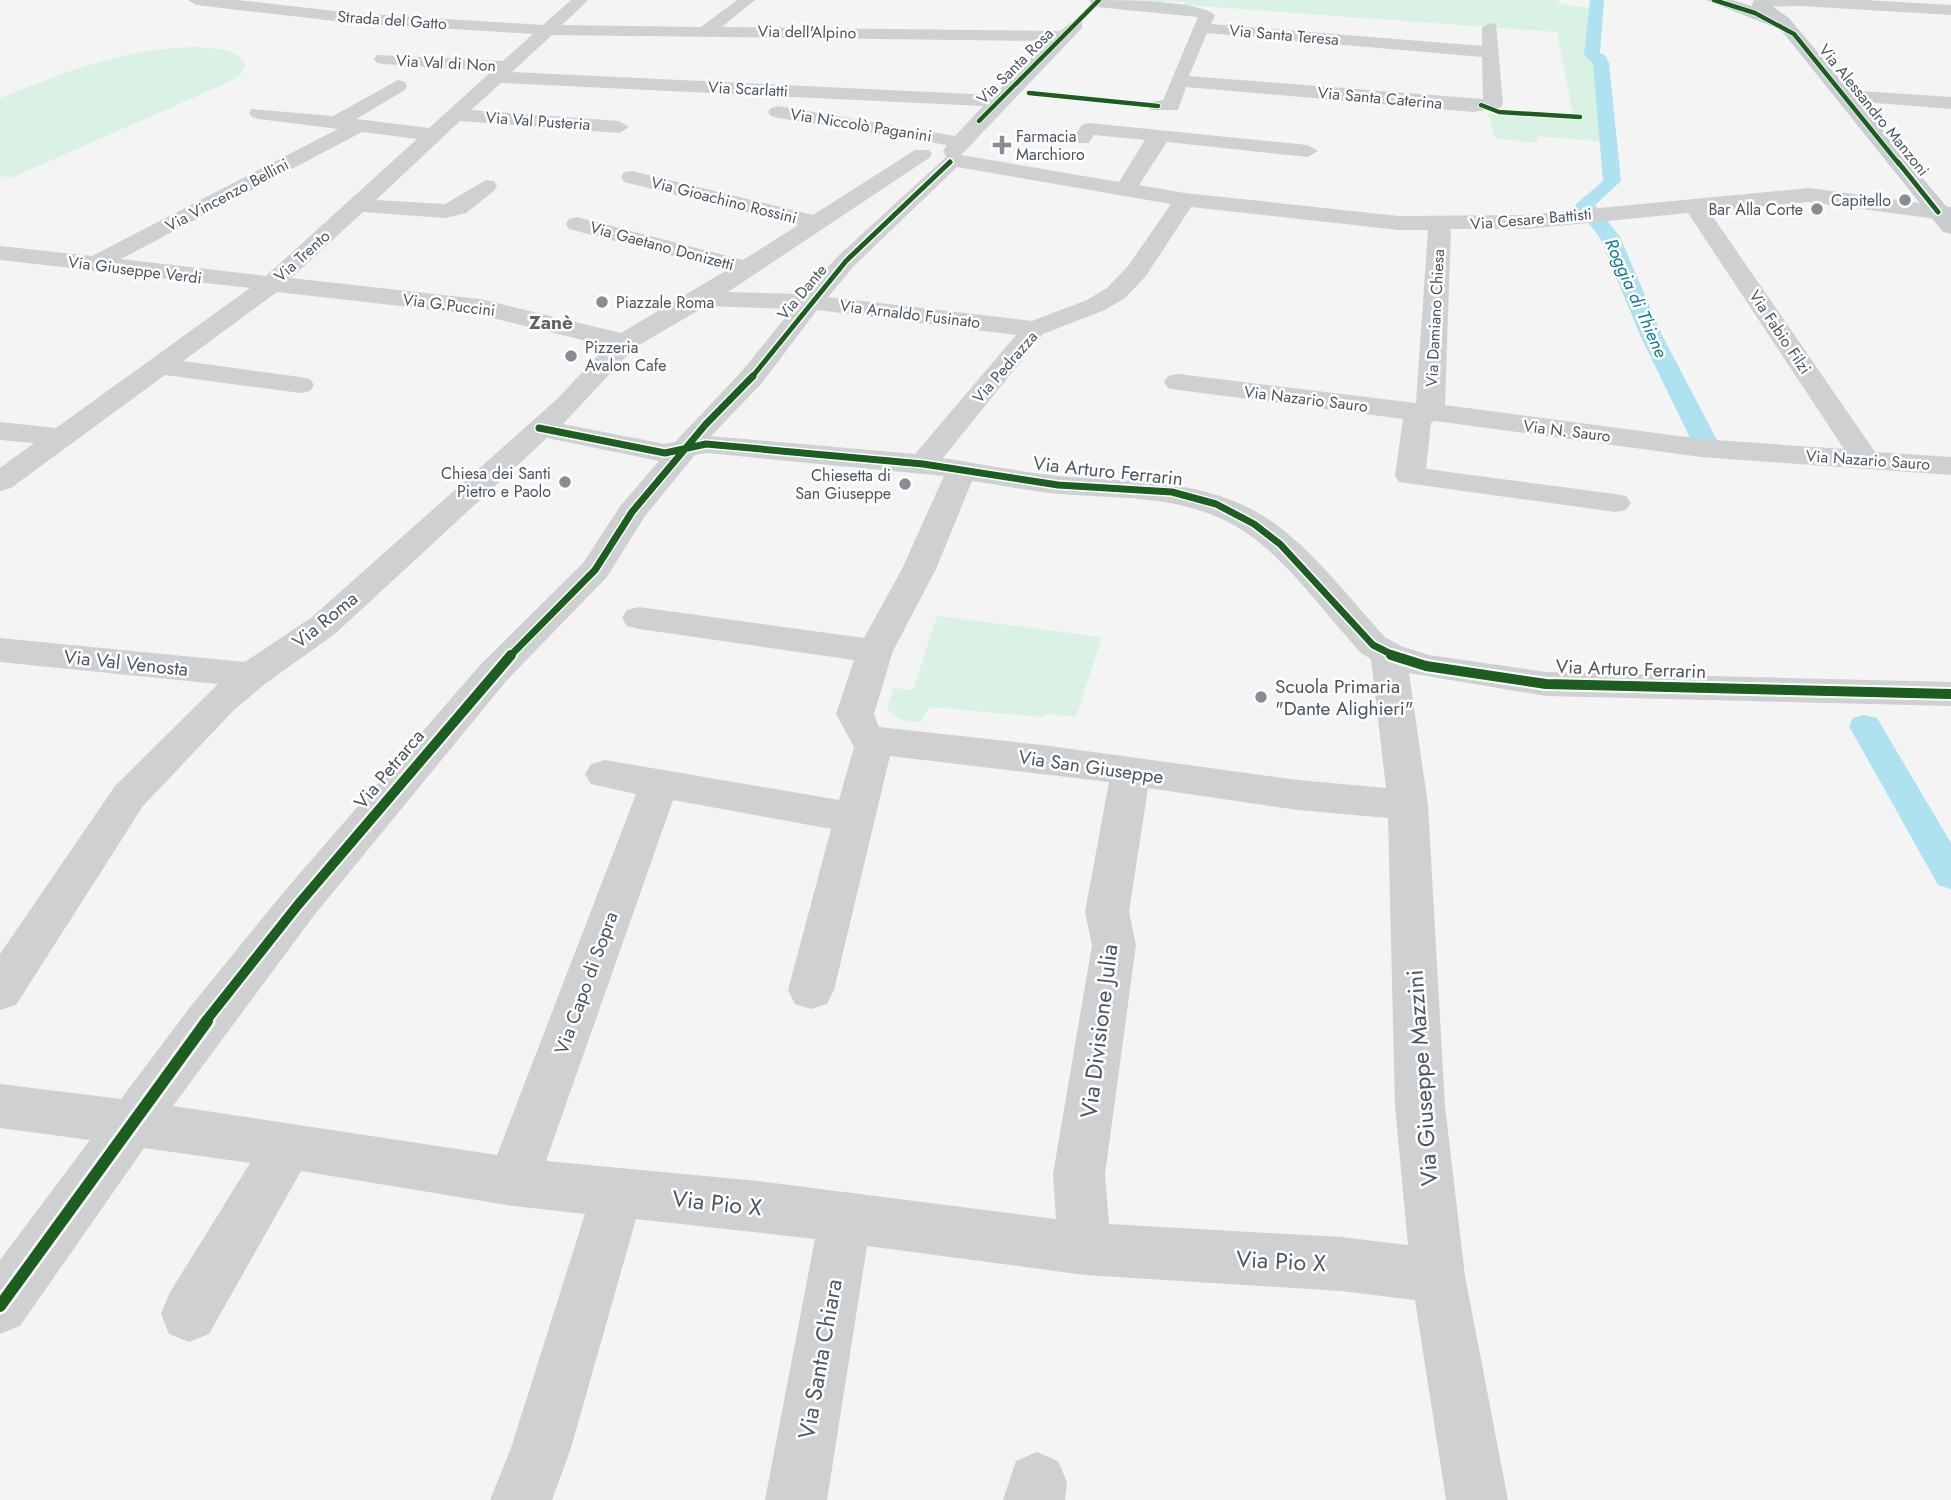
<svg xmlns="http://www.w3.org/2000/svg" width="1951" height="1500" font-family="Jost,sans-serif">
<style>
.green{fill:#d9f2e3}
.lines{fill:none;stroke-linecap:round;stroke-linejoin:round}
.canal{fill:#aee2f0;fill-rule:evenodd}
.minor{fill:#ced0d2;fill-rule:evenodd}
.major{fill:#caced1;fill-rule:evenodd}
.cycleway-far4-casing{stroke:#fff;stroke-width:6}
.cycleway-far3-casing{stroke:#fff;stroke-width:8}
.cycleway-far2-casing{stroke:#fff;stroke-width:10}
.cycleway-far1-casing{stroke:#fff;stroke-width:14}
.cycleway-casing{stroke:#fff;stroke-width:17}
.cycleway-far4{stroke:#1b5e20;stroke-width:4.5}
.cycleway-far3{stroke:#1b5e20;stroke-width:5}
.cycleway-far2{stroke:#1b5e20;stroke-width:7}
.cycleway-far1{stroke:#1b5e20;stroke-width:10}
.cycleway{stroke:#1b5e20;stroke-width:12}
.poi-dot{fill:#868d94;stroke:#fff;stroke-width:2.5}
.labels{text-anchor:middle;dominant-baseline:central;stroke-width:5;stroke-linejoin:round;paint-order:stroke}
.far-street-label{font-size:16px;fill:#4a5661;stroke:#fff}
.far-poi-label{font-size:16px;fill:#4a5661;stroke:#fff;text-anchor:end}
.far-water-label{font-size:18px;font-style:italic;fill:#0c7c9b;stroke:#fff}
.far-quarter-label{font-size:19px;font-weight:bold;fill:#5f6368;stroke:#fff}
.street-label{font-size:19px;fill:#4a5661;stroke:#fff}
.poi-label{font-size:19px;fill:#4a5661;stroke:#fff;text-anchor:start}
.near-street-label{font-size:23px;fill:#4a5661;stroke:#fff}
</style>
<rect width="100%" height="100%" fill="#f4f4f4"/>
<path class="green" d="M1123,0H1559V4L1591,8L1602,142L1539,136L1537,143L1495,138L1488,114L1574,120L1557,32L1185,5L1184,2L1166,1L1163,4Z
M195,47C213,49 237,47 246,65L241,74L229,82L11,178L0,176V98C69,71 120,49 195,47Z
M937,616L1102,637L1076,717L1048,714L1041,717L930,707L921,722C906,721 897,721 887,708L893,688L913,690Z"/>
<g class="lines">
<path class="canal" d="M1590,0H1604L1600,53L1605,55L1609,63L1621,181L1595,205L1620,237L1662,335L1718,442L1714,447H1696L1692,442L1640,335L1600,238L1575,205L1603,181L1593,63L1584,55Z
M1865,715L1877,718L1951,843V889L1938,885L1849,726L1853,718Z"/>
<path class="minor" d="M188,0H238L352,13L543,25L571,0H588L562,25L701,27L737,0H755L722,27L1060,31L1076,19L1082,20V28L961,155L1119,182L1145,140L1094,135L1089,143H1075L1072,139L1082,125L1089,123L1308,145L1318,151L1308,157L1167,142L1139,185L1185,193L1399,216L1526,215L1809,188L1951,207V221L1809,202L1709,211L1875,452L1951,457V475L1701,457L1435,421L1431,423L1426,469L1615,494L1626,496L1631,503L1626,510L1615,512L1399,482L1395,476L1403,419L1178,390L1168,388L1164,382L1168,376L1178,374L1416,403L1428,230H1399L1191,207L1146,276L1125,298L1105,310L1043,334L943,458C982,464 1020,472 1059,476C1131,483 1201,477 1265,517C1309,545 1349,598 1385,637L1401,646L1429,655L1546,672L1951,682V706L1546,696L1409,673L1428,805L1445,1106L1465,1276L1508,1500H1446L1415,1300L1341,1291L1085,1275L867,1246L827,1500H765L815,1239L636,1219L571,1448L552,1500H490L511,1448L585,1214L513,1206L301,1171L209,1334L189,1342L169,1334L161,1314L169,1294L250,1163L144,1148L20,1326L0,1334V1260L90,1140L0,1128V1084L121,1099L191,1006L282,894L481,664L583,563L621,505L659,461L547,438L336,633L265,684L233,711L143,806L16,1005L0,1010V954L115,786L218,684L0,662V638L245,662L312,617L556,400L607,346L480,315L277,292L183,361L300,377L310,379L314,385L310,391L300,393L165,375L11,488L0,491V468L34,443L0,440V422L56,428L250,288L0,260V246L92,256L338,129L259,119L252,117L249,113L252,109L333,116L398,80L405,82L407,86L405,90L356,119L429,128L492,71L383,64L377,63L374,59L377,55L503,61L533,34L352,23L196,5ZM552,35L1049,41L994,95L512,72ZM501,83L983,106L955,136L778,106L771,108L768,112L771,116L778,118L947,145L943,151L946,157L838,256L803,294L728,292L929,158L932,154L929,150H915L813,215L632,171L624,172L621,177L624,182L798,225L743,260L577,217L569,219L566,224L569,229L727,270L621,333L480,299L291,278L363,212L445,218L466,213L494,191L497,186L494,181L486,180L445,204L376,200L460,121L619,133L629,127L619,121L471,110ZM362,132L417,139L266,276L121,259ZM957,167L1171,204L1128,266L1107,288L1087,300L1032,321L828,297L854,266ZM1688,213L1844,449L1701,439L1445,405L1451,229H1526ZM706,306L792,309L742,371L675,442L665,444L563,424L634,348ZM817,310L1016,335L915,454L711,436L762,383ZM706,453L944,476L902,569L864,638L639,607L627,610L622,618L627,626L639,629L854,660L836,714L854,747L839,800L605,760L591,764L585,774L591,784L636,794L497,1155L173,1106L312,918L507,680L607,577L645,516L695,455ZM972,481C1002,485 1032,492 1062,494C1125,499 1187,495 1242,530C1286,558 1325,614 1361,653L1371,659L1386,788L1298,780L1042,745L879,727L874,714L893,651L936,569ZM890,756L1109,782L1085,912L1092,945L1053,1174L1056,1219L758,1181L546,1161L673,800L831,829L788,990L795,1004L811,1009L827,1004L834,990ZM1148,788L1298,810L1388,818L1395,1106L1408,1245L1341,1237L1109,1224L1105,1174L1136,945L1129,912Z
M1090,0C1117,0 1198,0 1215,15L1211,24L1482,46V28L1490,23L1496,24L1503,104L1500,108L1473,112L1186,87L1178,110H1151L1148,106L1151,102L1163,100L1198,17L1097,7L1091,5ZM1207,33L1482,57L1483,99L1189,76Z
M1754,0H1865L1951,5V15L1801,6L1761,7L1755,5Z
M1845,90L1951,97V109L1838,100L1836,96L1838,92Z
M1037,1452L1058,1461L1067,1482L1065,1500H1003L1016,1461Z"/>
<path class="major" d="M1706,0H1732L1752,6L1753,1H1765L1789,18L1951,212V234L1943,232L1781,30Z"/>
<g class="cycleway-far4-casing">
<path id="cycleway-far4" d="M1714,0L1755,13L1794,34L1899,164
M1029,93L1158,106
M1481,105L1499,112L1580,117
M979,121L1099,0
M948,164L950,162"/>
</g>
<g class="cycleway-far3-casing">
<path id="cycleway-far3" d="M1898,162L1938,212
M752,377L846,261L950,162"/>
</g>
<g class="cycleway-far2-casing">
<path id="cycleway-far2" d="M539,428L665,453L706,444L923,464L1058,485L1172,492L1216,504L1254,524L1280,544L1373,645L1397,657
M509,657L595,570L632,512L706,424L753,376"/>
</g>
<g class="cycleway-far1-casing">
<path id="cycleway-far1" d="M1391,655L1426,666L1546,684L1951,694
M205,1022L297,906L511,655"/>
</g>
<g class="cycleway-casing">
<path id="cycleway" d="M0,1306L207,1021"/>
</g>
<use href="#cycleway-far4" class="cycleway-far4"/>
<use href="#cycleway-far3" class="cycleway-far3"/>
<use href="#cycleway-far2" class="cycleway-far2"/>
<use href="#cycleway-far1" class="cycleway-far1"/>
<use href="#cycleway" class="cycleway"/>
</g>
<g class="poi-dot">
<path d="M998.5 134.5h7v7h7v7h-7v7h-7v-7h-7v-7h7z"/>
<circle cx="1905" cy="200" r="7"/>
<circle cx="1817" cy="209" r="7"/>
<circle cx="602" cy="302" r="7"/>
<circle cx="571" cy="356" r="7"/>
<circle cx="565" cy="482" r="7"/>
<circle cx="905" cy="484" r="7"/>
<circle cx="1261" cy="697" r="7"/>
</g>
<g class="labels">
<g class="far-street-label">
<text transform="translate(392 20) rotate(4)">Strada del Gatto</text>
<text transform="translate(807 32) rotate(1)">Via dell'Alpino</text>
<text transform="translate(1284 35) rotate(5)">Via Santa Teresa</text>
<text transform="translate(446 63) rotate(3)">Via Val di Non</text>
<text transform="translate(1015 66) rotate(-45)">Via Santa Rosa</text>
<text transform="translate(748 89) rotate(3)">Via Scarlatti</text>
<text transform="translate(1380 98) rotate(5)">Via Santa Caterina</text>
<text transform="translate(1874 110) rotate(51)">Via Alessandro Manzoni</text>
<text transform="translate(538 121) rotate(4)">Via Val Pusteria</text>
<text transform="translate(861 125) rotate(9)">Via Niccolò Paganini</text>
<text transform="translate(227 195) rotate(-28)">Via Vincenzo Bellini</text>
<text transform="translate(724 200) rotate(14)">Via Gioachino Rossini</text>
<text transform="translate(1531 219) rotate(-5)">Via Cesare Battisti</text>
<text transform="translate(662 246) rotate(15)">Via Gaetano Donizetti</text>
<text transform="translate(302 256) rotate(-42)">Via Trento</text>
<text transform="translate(135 270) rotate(7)">Via Giuseppe Verdi</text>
<text transform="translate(802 292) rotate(-50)">Via Dante</text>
<text transform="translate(449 305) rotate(7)">Via G.Puccini</text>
<text transform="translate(910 314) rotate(7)">Via Arnaldo Fusinato</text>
<text transform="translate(1435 318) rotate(-87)">Via Damiano Chiesa</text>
<text transform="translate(1780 332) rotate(56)">Via Fabio Filzi</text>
<text transform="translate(1005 367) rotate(-49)">Via Pedrazza</text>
<text transform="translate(1306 399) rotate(7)">Via Nazario Sauro</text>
<text transform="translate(1567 431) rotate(7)">Via N. Sauro</text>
<text transform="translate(1868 460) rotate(4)">Via Nazario Sauro</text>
</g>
<g class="far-poi-label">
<text x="1016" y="136" text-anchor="start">Farmacia<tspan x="1016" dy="18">Marchioro</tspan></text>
<text x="1891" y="200">Capitello</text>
<text x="1803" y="209">Bar Alla Corte</text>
<text x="616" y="302" text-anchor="start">Piazzale Roma</text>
<text x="585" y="347" text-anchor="start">Pizzeria<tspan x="585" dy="18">Avalon Cafe</tspan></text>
<text x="551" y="473">Chiesa dei Santi<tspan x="551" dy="18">Pietro e Paolo</tspan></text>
<text x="891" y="475">Chiesetta di<tspan x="891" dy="18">San Giuseppe</tspan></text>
</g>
<g class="far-water-label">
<text transform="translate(1636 298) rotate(66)">Roggia di Thiene</text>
</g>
<g class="far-quarter-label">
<text x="551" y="322">Zanè</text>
</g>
<g class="street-label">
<text transform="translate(1108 471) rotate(6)">Via Arturo Ferrarin</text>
<text transform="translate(325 620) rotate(-39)">Via Roma</text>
<text transform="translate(126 663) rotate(6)">Via Val Venosta</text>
<text transform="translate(1631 669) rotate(2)">Via Arturo Ferrarin</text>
<text transform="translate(1091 767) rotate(8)">Via San Giuseppe</text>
<text transform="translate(389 769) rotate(-50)">Via Petrarca</text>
<text transform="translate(586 983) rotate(-70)">Via Capo di Sopra</text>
</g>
<g class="poi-label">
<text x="1275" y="686">Scuola Primaria<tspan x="1275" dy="22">"Dante Alighieri"</tspan></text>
</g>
<g class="near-street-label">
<text transform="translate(1099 1031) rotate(-83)">Via Divisione Julia</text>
<text transform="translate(1422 1078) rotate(-94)">Via Giuseppe Mazzini</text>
<text transform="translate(717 1203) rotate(6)">Via Pio X</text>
<text transform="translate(1281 1261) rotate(3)">Via Pio X</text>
<text transform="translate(820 1359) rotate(-80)">Via Santa Chiara</text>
</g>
</g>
</svg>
